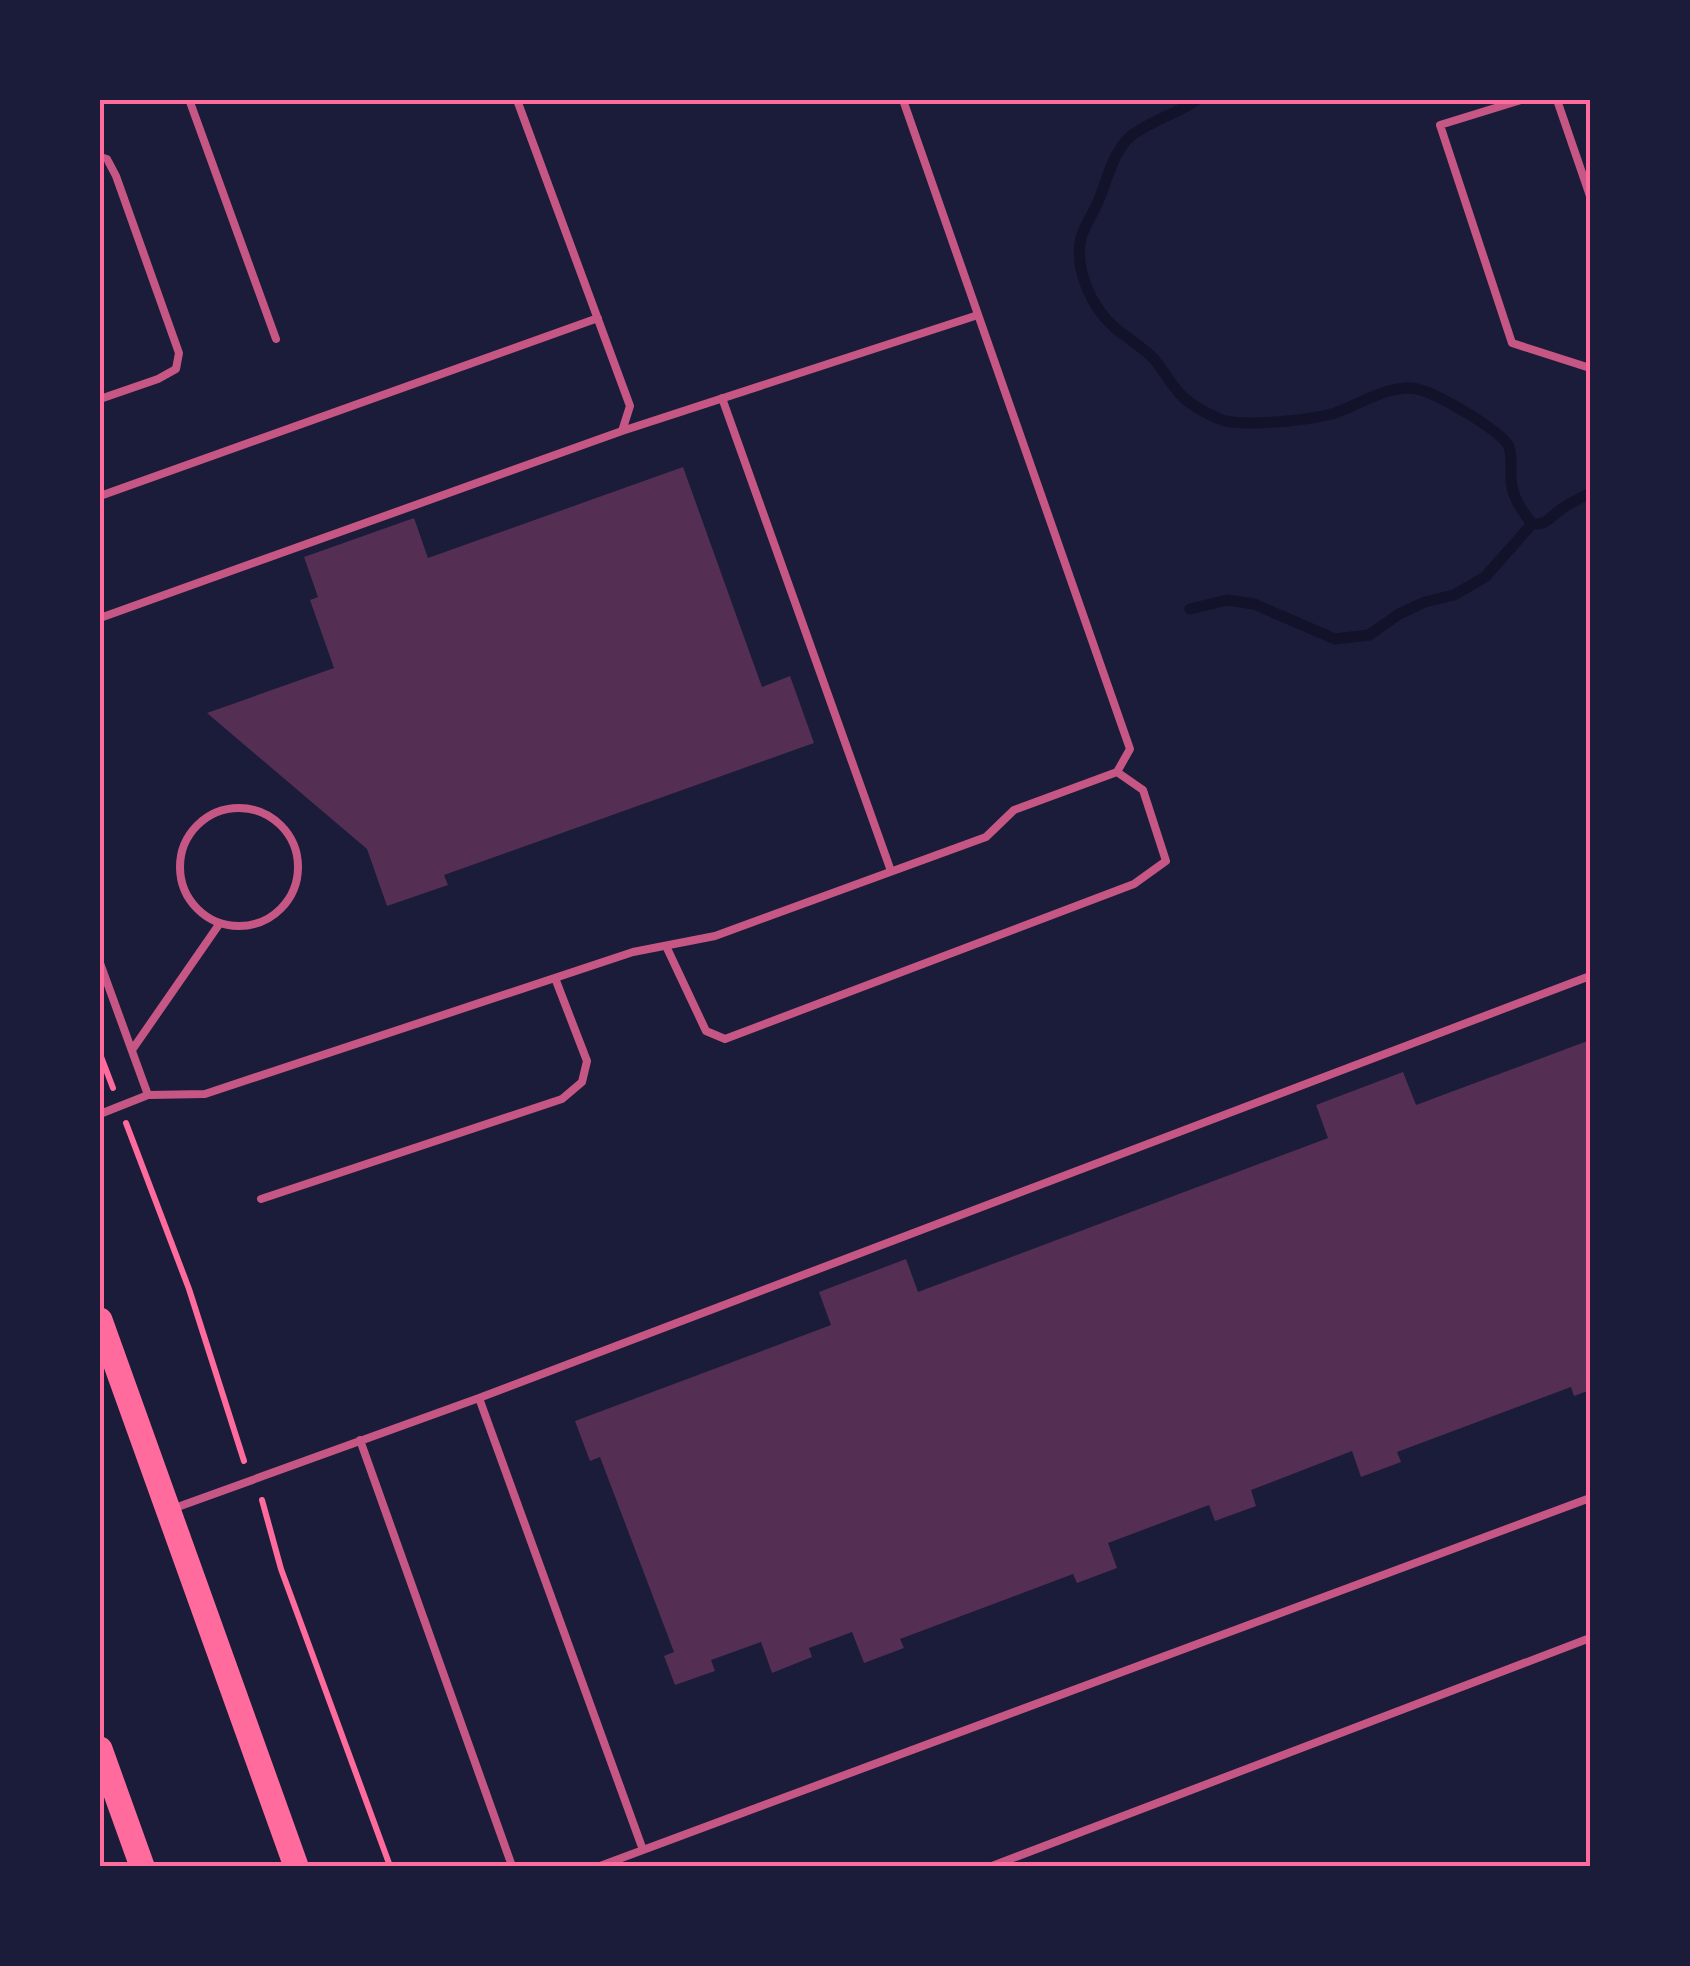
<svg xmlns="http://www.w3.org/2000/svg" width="1690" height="1966" font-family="Overpass,sans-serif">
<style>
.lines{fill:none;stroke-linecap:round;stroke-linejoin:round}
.stream{stroke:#12122b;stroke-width:11}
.building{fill:#542f53}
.path{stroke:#ff6b9d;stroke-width:6}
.service{stroke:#c65784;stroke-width:8}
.primary{stroke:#ff6b9d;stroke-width:25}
.neatline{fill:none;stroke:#ff6b9d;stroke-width:4}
</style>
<rect width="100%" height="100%" fill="#1b1b3a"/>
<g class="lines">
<path class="stream" d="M1197,100C1176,114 1150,121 1131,136C1114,150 1108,177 1100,197C1095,211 1085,224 1081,238C1074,269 1091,306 1114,327C1126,337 1139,345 1150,355C1163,367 1170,385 1183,397C1192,406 1210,415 1222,420C1244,427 1312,420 1335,413C1361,404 1393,381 1421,390C1438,395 1503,431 1509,447C1512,455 1511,468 1511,477C1511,496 1521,509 1532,524
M1190,609L1227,600L1254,604L1335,639L1369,635L1399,614L1425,602L1454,595L1485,577L1532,524C1547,525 1549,518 1560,510C1569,503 1580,499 1590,493"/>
</g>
<path class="building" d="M683,467L762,687L790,676L814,743L444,875L448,885L387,906L367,849L207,713L334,668L310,600L318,597L304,557L414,518L428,558Z
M1590,1040V1390L1574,1396L1571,1387L1397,1452L1401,1462L1361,1477L1352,1451L1251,1490L1256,1506L1215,1521L1209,1505L1108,1543L1117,1568L1077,1583L1073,1574L900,1639L904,1648L864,1663L852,1632L809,1648L812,1657L772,1673L761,1642L711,1660L715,1671L675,1685L664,1656L674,1652L600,1457L590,1461L575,1421L831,1325L819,1292L906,1259L918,1292L1328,1138L1316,1105L1403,1072L1416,1105Z"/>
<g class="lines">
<path class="path" d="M100,1054L113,1088
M126,1123L189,1289L244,1461
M262,1500L281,1569L390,1866"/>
<path class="service" d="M191,100L190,102L276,339
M1521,100L1440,125L1512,343L1590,368
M1557,100L1590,196
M100,157L107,159L116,176L179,353L176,369L158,379L100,399
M722,398L891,871
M622,431L978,315
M100,496L598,318
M100,618L622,431L630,406L517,100
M180 867a59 59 0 1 1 118 0a59 59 0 1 1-118 0Z
M666,946L706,1031L725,1039L1134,884L1166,861L1143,790L1117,772
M100,963L148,1095
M132,1050L220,923
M100,1114L148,1095L205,1094L633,952L715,936L986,837L1014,810L1117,772L1130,749L903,100
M261,1199L562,1099L582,1082L587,1061L555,978
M479,1398L643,1850
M360,1440L512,1866
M172,1509L479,1398L1590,976
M600,1866L1590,1498
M992,1866L1590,1638"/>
<path class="primary" d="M100,1320L296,1866
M100,1749L142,1866"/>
</g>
<rect width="1690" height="1966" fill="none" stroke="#1b1b3a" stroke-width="205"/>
<rect x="102" y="102" width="1486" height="1762" class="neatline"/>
</svg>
